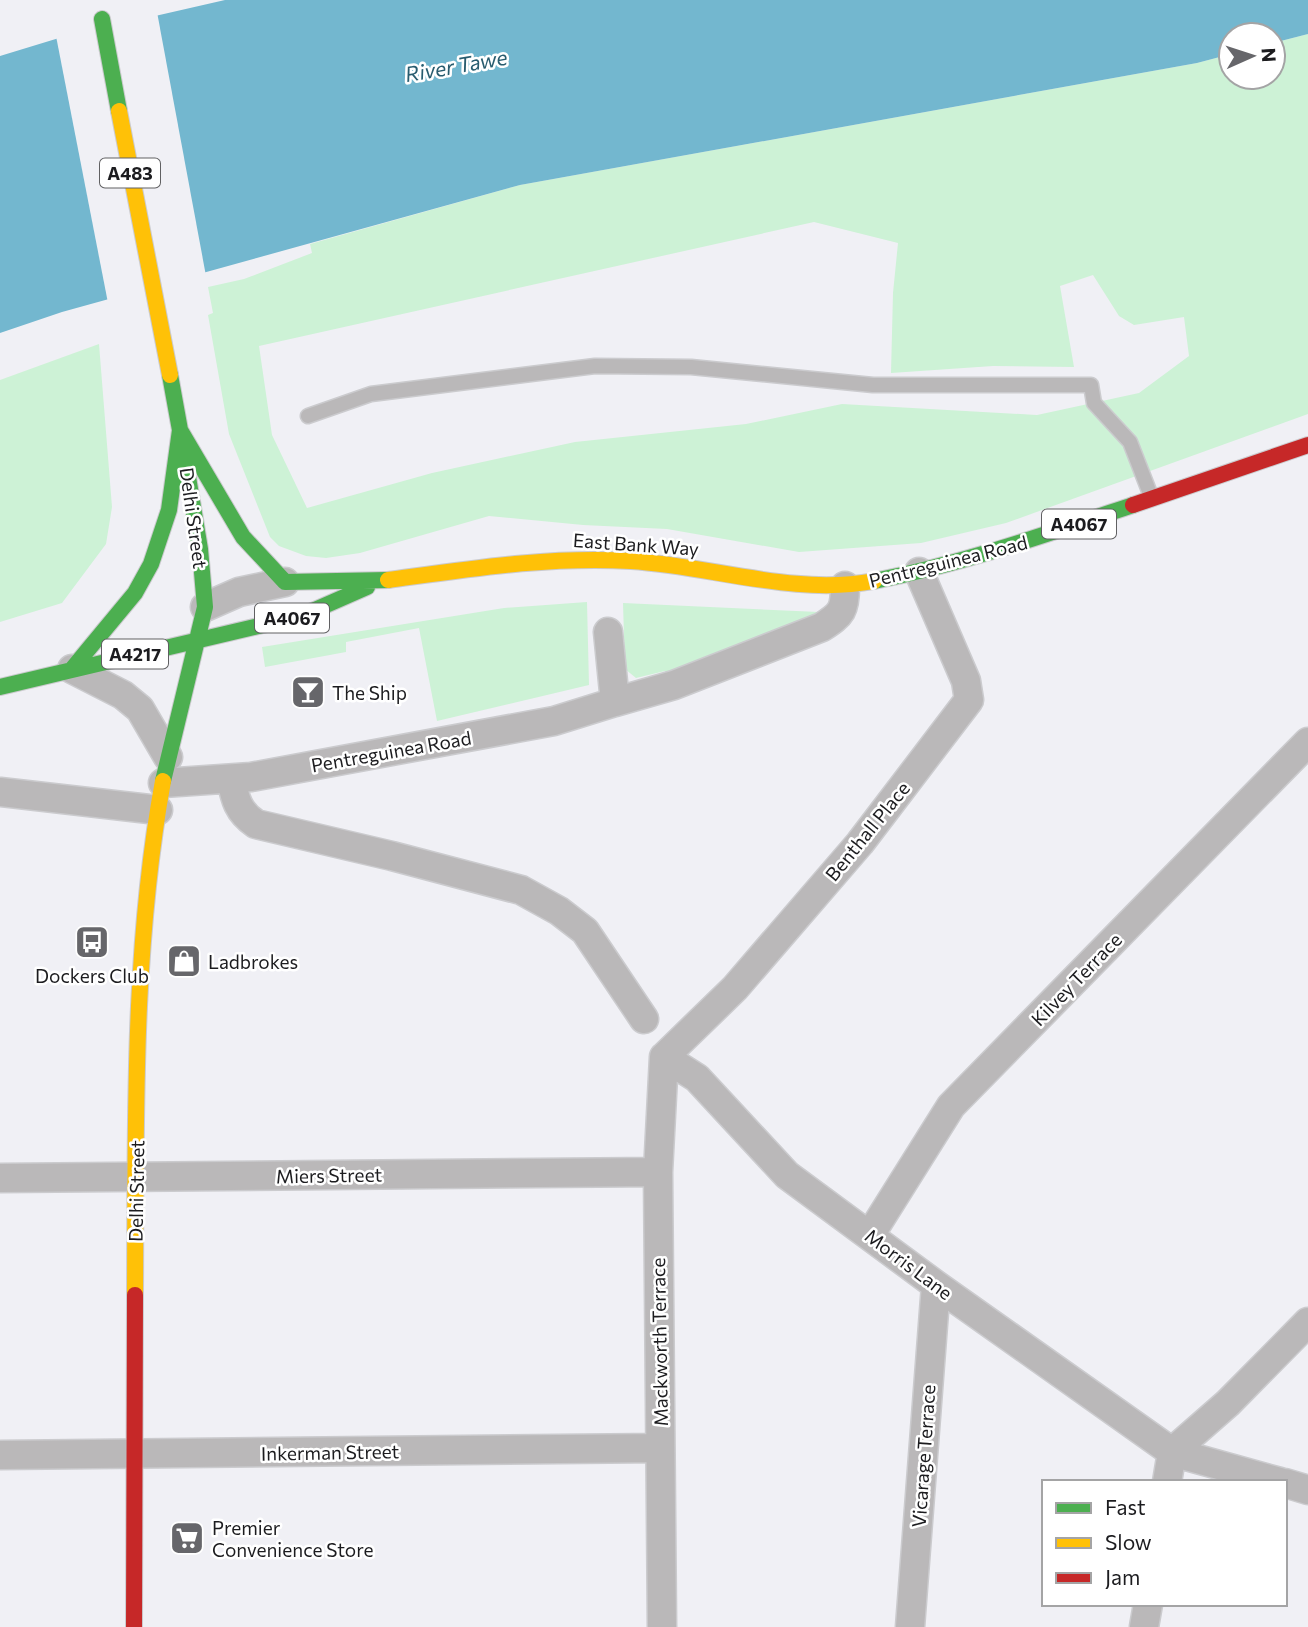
<svg xmlns="http://www.w3.org/2000/svg" width="1308" height="1627" font-family="Commissioner,sans-serif">
<style>
.green{fill:#cdf2d6;fill-rule:evenodd}
.water{fill:#73b7cf}
.pier{fill:#f0f0f5}
.lines{fill:none;stroke-linecap:round;stroke-linejoin:round}
.lane-casing{stroke:#cbcbce;stroke-width:17}
.street-casing{stroke:#cbcbce;stroke-width:31}
.fast-casing{stroke:#cbcbce;stroke-width:18}
.slow-casing{stroke:#cbcbce;stroke-width:18}
.jam-casing{stroke:#cbcbce;stroke-width:18}
.lane{stroke:#bab8b9;stroke-width:14}
.street{stroke:#bab8b9;stroke-width:28}
.fast{stroke:#4caf50;stroke-width:16}
.slow{stroke:#ffc107;stroke-width:16}
.jam{stroke:#c62828;stroke-width:16}
.labels{text-anchor:middle;dominant-baseline:central;stroke-width:5;stroke-linejoin:round;paint-order:stroke}
.shield{fill:#fff;stroke:#606062;stroke-width:2}
.shield-label{font-size:18px;font-weight:bold;fill:#1c1c1f}
.street-label{font-size:19px;fill:#1c1c1f;stroke:#fff}
.poi-label{font-size:19px;fill:#1c1c1f;stroke:#fff;text-anchor:start}
.water-label{font-size:21px;font-style:italic;fill:#285c6f;stroke:#fff}
</style>
<rect width="100%" height="100%" fill="#f0f0f5"/>
<path class="green" d="M1308,34V414L1006,523L921,543L799,552L667,529L583,525L489,516L360,553L326,558L306,556L279,546L270,537L229,434L208,315L213,313L208,287L244,279L312,253L310,244L520,185L1197,63L1231,54V77H1273V43ZM814,222L898,243L893,293L891,373L993,366L1074,367L1060,286L1093,275L1119,316L1134,325L1184,317L1189,356L1139,393L1037,415L842,404L746,424L575,442L432,473L307,508L272,435L259,346Z
M99,344L112,507L106,544L62,603L0,622V380Z
M587,602L589,685L437,721L419,628L346,642V652L265,667L262,647L504,608Z
M623,603L819,612L818,615L670,684L665,671L636,678L625,669Z"/>
<path class="water" d="M225,0H1308V34L1273,43V35H1231V54L1197,63L520,185L62,312L0,333V56L59,38Z"/>
<path class="pier" d="M157,12L206,276L108,303L56,36Z"/>
<g class="lines">
<g class="lane-casing">
<path id="lane" d="M308,416L371,394L595,366L691,367L873,385H1091L1094,403L1130,442L1151,496"/>
</g>
<g class="street-casing">
<path id="street" d="M205,607L239,592L285,582
M72,669L123,695L140,709L168,757
M615,702L674,685L822,627C842,614 845,610 845,586
M231,779C235,799 238,812 256,824L392,856L521,890L559,911L585,931L644,1019
M163,783L251,777L554,721L615,702L608,632
M0,792L158,810
M664,1057L697,1078L787,1175L936,1285L1172,1452L1280,1482
M664,1057L735,988L860,843L969,700L966,681L919,572
M0,1178L658,1172
M870,1235L951,1106L1308,742
M1172,1452L1228,1403L1308,1322
M0,1455L660,1448
M1167,1482L1172,1452
M1285,1483L1308,1490
M662,1627L658,1172L664,1057
M910,1627L936,1285
M1144,1627L1148,1604"/>
</g>
<g class="fast-casing">
<path id="fast" d="M102,19L119,111
M180,430L243,537L285,582L388,580
M874,581C965,563 1047,534 1133,505
M72,669L135,593L151,564L169,510L180,430L170,375
M0,687L301,616L367,587
M163,781L205,607L200,549L182,441"/>
</g>
<g class="slow-casing">
<path id="slow" d="M119,111L170,375
M388,580C469,569 550,556 631,561C712,566 794,596 874,581
M135,1295C136,1124 132,950 163,781"/>
</g>
<g class="jam-casing">
<path id="jam" d="M1133,505L1308,445
M134,1627L135,1295"/>
</g>
<use href="#lane" class="lane"/>
<use href="#street" class="street"/>
<use href="#fast" class="fast"/>
<use href="#slow" class="slow"/>
<use href="#jam" class="jam"/>
</g>
<defs>
<g id="bar-square" transform="scale(1.75)"><rect x="-9" y="-9" width="18" height="18" rx="4" fill="#66666a" stroke="#fff"/><path d="M-6-5H6L.8 .8V4.5H3.5V6h-7V4.5H-.8V.8Z" fill="#fff"/></g>
<g id="bus-square" transform="scale(1.75)"><rect x="-9" y="-9" width="18" height="18" rx="4" fill="#66666a" stroke="#fff"/><path d="M-5-6H5V4H4V6H2V4H-2V6H-4V4H-5ZM-3.5-4V0h7V-4ZM-3.5 1.2v1.5H-2V1.2ZM2 1.2v1.5H3.5V1.2Z" fill="#fff"/></g>
<g id="shop-square" transform="scale(1.75)"><rect x="-9" y="-9" width="18" height="18" rx="4" fill="#66666a" stroke="#fff"/><path d="M-5-2.5h2.3a2.7 3.5 0 0 1 5.4 0H5L5.5 6h-11ZM-1.5-2.5h3a1.5 2.3 0 0 0-3 0Z" fill="#fff"/></g>
<g id="supermarket-square" transform="scale(1.75)"><rect x="-9" y="-9" width="18" height="18" rx="4" fill="#66666a" stroke="#fff"/><path d="M-6-5.5h2.5l.6 2H6L4.5 2H-2.5L-4.4-4H-6ZM-1.5 3.2a1.3 1.3 0 1 0 .1 0ZM3 3.2a1.3 1.3 0 1 0 .1 0Z" fill="#fff"/></g>
</defs>
<g fill-rule="evenodd">
<use href="#bar-square" x="308" y="692"/>
<use href="#bus-square" x="92" y="942"/>
<use href="#shop-square" x="184" y="961"/>
<use href="#supermarket-square" x="187" y="1538"/>
</g>
<g class="labels">
<g class="shield">
<rect x="100" y="158.5" width="60" height="29" rx="5"/>
<rect x="1042" y="509.5" width="74" height="29" rx="5"/>
<rect x="255" y="603.5" width="74" height="29" rx="5"/>
<rect x="102" y="639.5" width="66" height="29" rx="5"/>
</g>
<g class="shield-label">
<text x="130" y="173">A483</text>
<text x="1079" y="524">A4067</text>
<text x="292" y="618">A4067</text>
<text x="135" y="654">A4217</text>
</g>
<g class="street-label">
<text transform="translate(194 518) rotate(82)">Delhi Street</text>
<text transform="translate(636 544) rotate(4)">East Bank Way</text>
<text transform="translate(948 561) rotate(-14)">Pentreguinea Road</text>
<text transform="translate(391 751) rotate(-10)">Pentreguinea Road</text>
<text transform="translate(867 831) rotate(-51)">Benthall Place</text>
<text transform="translate(1076 979) rotate(-46)">Kilvey Terrace</text>
<text transform="translate(329 1175) rotate(-1)">Miers Street</text>
<text transform="translate(136 1191) rotate(-89)">Delhi Street</text>
<text transform="translate(909 1264) rotate(37)">Morris Lane</text>
<text transform="translate(659 1342) rotate(-91)">Mackworth Terrace</text>
<text transform="translate(330 1452) rotate(-1)">Inkerman Street</text>
<text transform="translate(923 1456) rotate(-86)">Vicarage Terrace</text>
</g>
<g class="poi-label">
<text x="332" y="692">The Ship</text>
<text x="208" y="961">Ladbrokes</text>
<text x="92" y="975" text-anchor="middle">Dockers Club</text>
<text x="212" y="1527">Premier<tspan x="212" dy="22">Convenience Store</tspan></text>
</g>
<g class="water-label">
<text transform="translate(456 65) rotate(-10)">River Tawe</text>
</g>
</g>
<rect x="1042" y="1480" width="245" height="126" fill="#ffffff" stroke="#a4a4a5" stroke-width="2"/>
<rect x="1056" y="1503" width="35" height="10" fill="#4caf50" stroke="#a4a4a5" stroke-width="2"/>
<text x="1105" y="1515" font-size="21" fill="#1c1c1f">Fast</text>
<rect x="1056" y="1538" width="35" height="10" fill="#ffc107" stroke="#a4a4a5" stroke-width="2"/>
<text x="1105" y="1550" font-size="21" fill="#1c1c1f">Slow</text>
<rect x="1056" y="1573" width="35" height="10" fill="#c62828" stroke="#a4a4a5" stroke-width="2"/>
<text x="1105" y="1585" font-size="21" fill="#1c1c1f">Jam</text>
<g transform="translate(1252 56) rotate(87)"><circle r="33" fill="#ffffff" stroke="#a4a4a5" stroke-width="2"/>
<path d="M0-5L12 26L0 18L-12 26Z" fill="#66666a"/>
<text y="-10" font-size="19" font-weight="bold" text-anchor="middle" fill="#1c1c1f">N</text>
</g>
</svg>
